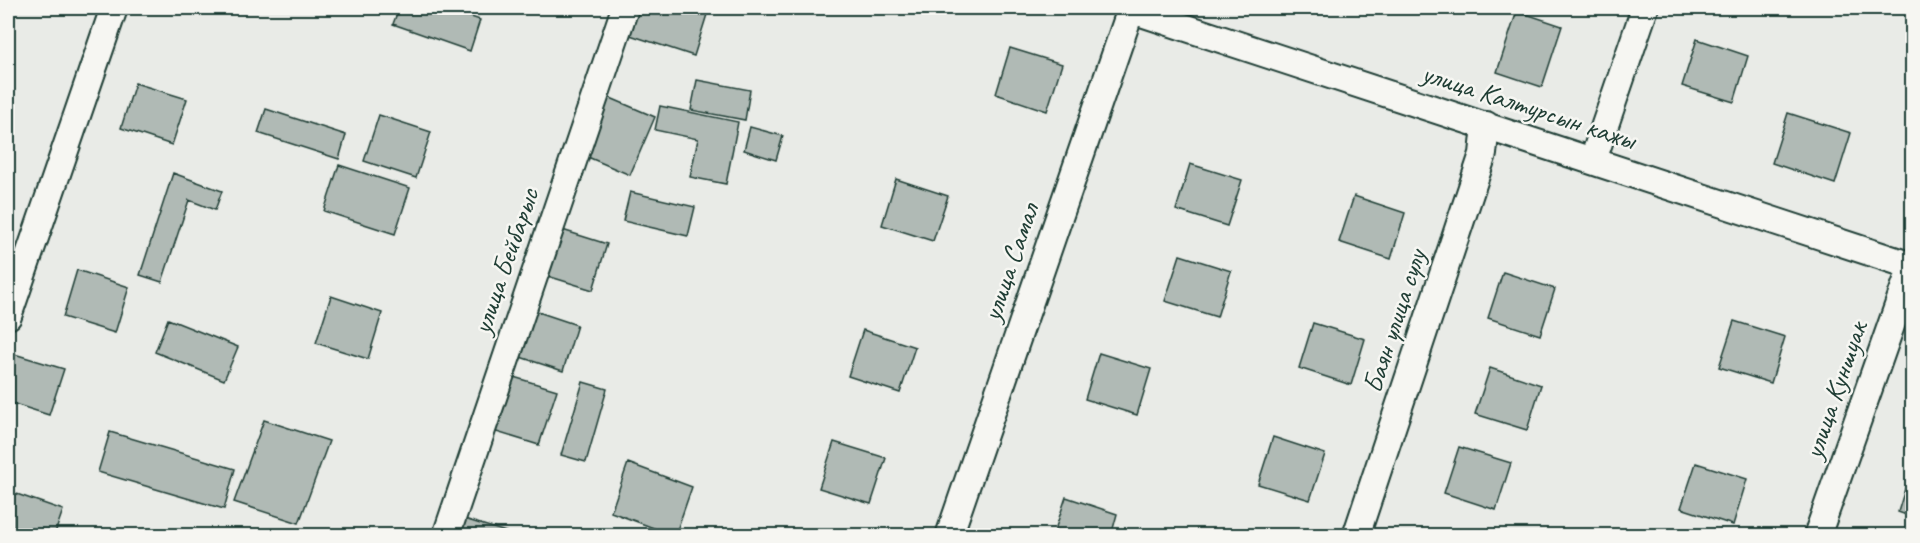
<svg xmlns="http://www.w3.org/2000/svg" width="1920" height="543" font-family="Caveat,sans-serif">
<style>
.building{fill:#b0bab5;stroke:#1f3d34;stroke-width:1.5}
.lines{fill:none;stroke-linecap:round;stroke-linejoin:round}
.street-casing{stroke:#1f3d34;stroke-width:30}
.street{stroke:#f6f6f2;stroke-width:26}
.labels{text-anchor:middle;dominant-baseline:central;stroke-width:5;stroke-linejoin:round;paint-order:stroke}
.street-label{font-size:28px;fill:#1f3d34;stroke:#f6f6f2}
</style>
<rect width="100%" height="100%" fill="#e9ebe7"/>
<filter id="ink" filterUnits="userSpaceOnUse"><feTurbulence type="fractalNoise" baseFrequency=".0167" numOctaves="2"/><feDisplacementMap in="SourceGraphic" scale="12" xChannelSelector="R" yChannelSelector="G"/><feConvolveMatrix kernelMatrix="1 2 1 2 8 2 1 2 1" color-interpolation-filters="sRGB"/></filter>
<g filter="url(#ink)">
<path class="building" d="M399,8H445L480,20L470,51L393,24Z
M636,8H709L694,56L627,34Z
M1517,11L1562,26L1542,87L1497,72Z
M1697,39L1748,56L1734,102L1682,86Z
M1010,48L1062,64L1047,111L996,94Z
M697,80L750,90L745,120L691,110Z
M135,83L187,99L172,145L121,128Z
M594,91L655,117L630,175L569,149Z
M660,106L738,122L726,184L690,177L698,139L655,130Z
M266,109L346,135L339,159L258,133Z
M1788,113L1851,133L1835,184L1772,163Z
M379,115L431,132L416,178L364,161Z
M750,127L783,136L776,160L744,150Z
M1190,164L1242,180L1227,226L1176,210Z
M339,165L410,188L395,234L324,211Z
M173,173L222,191L215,210L189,200L162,282L140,275Z
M896,179L948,196L933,241L882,225Z
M630,192L695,207L688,236L623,221Z
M1354,196L1405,213L1391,259L1339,242Z
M556,228L607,244L593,290L541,274Z
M1180,255L1231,271L1217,317L1165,301Z
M77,270L129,287L115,333L63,317Z
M1503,272L1555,289L1540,335L1488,318Z
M331,296L382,313L368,359L316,343Z
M526,308L577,325L563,371L511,354Z
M168,319L238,347L224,380L155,352Z
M1734,321L1785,337L1771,383L1719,367Z
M1313,323L1365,339L1351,385L1299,368Z
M863,330L915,347L900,393L848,376Z
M11,353L64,369L49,415L8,402V365Z
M1099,353L1151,369L1137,415L1085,399Z
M1490,368L1541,385L1527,430L1475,414Z
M507,375L557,390L539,445L490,430Z
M583,382L607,389L586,462L561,455Z
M264,420L329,441L299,523L234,502Z
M110,432L235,469L224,509L98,472Z
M1273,437L1325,454L1310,500L1258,484Z
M834,442L886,458L871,504L819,488Z
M1459,447L1511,463L1496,510L1444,493Z
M628,463L692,487L675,536L611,512Z
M1696,463L1747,479L1733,525L1681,508Z
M1912,466V517L1898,512Z
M8,491L63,510L54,536H8Z
M1066,497L1117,514L1111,536H1053Z
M455,516L506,532L505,536H449Z"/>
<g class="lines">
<g class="street-casing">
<path id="street" d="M1126,8L1912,266
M1593,160L1645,8
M8,316L114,8
M446,536L625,8
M949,536L1131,9
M1356,536L1483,154L1486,125
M1817,536L1912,266"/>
</g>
<use href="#street" class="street"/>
</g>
</g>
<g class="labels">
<g class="street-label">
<text transform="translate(1529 106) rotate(18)">улица Калтурсын кажы</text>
<text transform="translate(505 261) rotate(-71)">улица Бейбарыс</text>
<text transform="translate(1010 262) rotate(-71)">улица Самал</text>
<text transform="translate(1394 321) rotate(-72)">Баян улица сулу</text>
<text transform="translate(1835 390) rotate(-71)">улица Куншуак</text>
</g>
</g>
<rect width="1920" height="543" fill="none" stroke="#f6f6f2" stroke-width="30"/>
<rect x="15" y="15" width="1890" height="513" fill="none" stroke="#1f3d34" stroke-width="2" filter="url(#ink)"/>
</svg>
